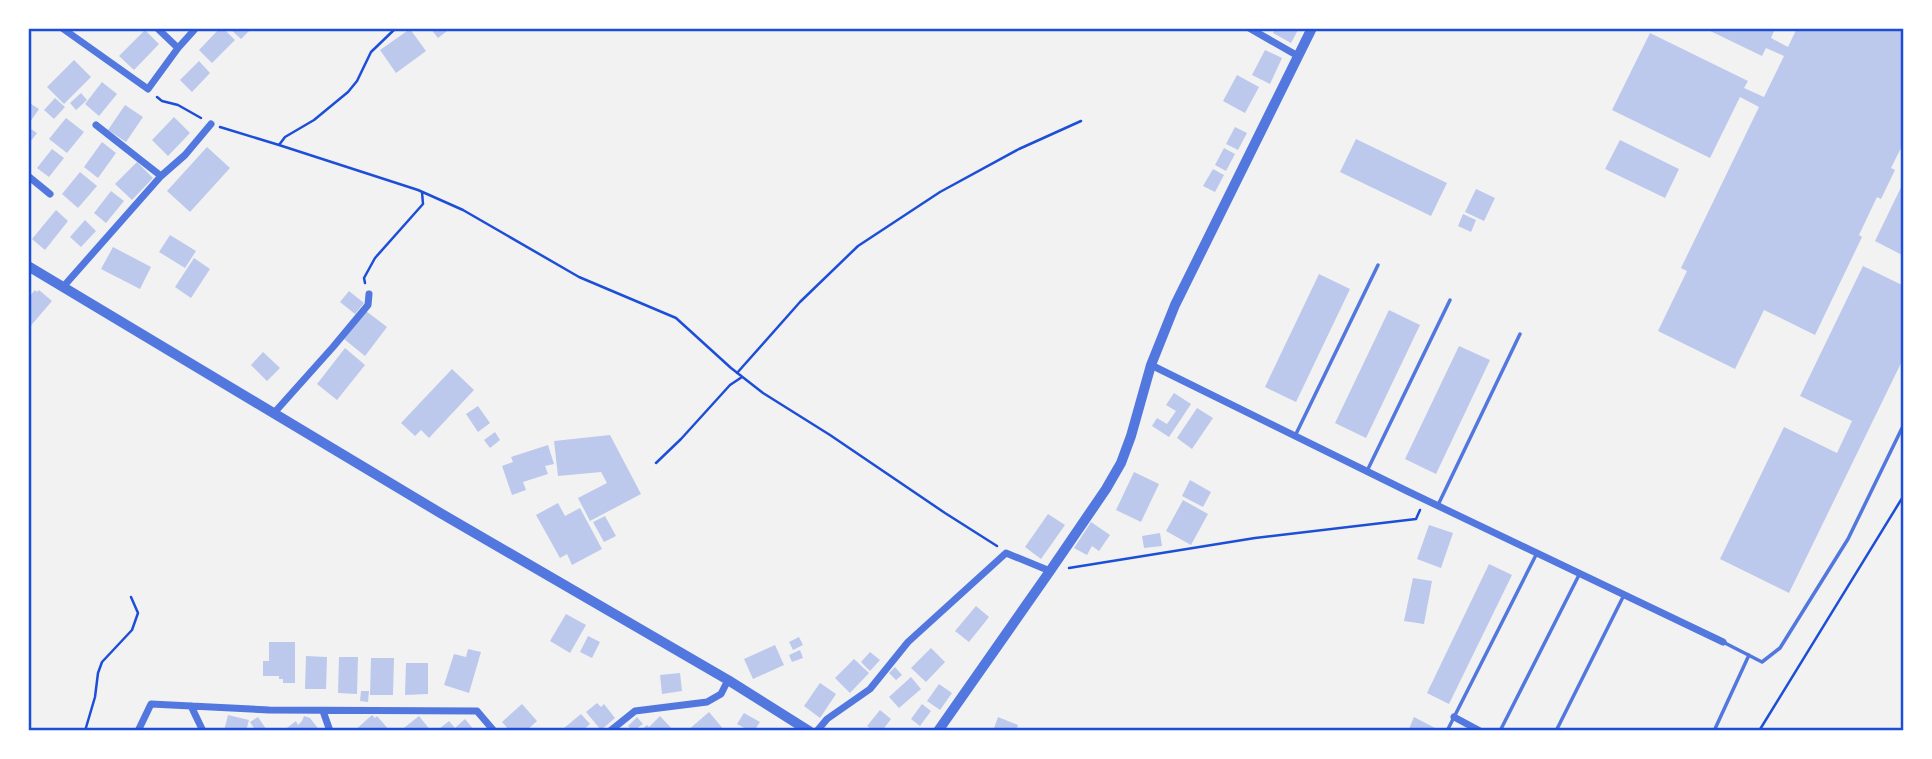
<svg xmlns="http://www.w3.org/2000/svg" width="1932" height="759" font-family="Merriweather,serif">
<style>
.building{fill:#bdc9ec}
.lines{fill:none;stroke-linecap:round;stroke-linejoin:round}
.path{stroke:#1d4ed8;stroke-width:2.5}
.service{stroke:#5277de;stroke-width:3.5}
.minor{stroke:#5277de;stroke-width:7}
.tertiary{stroke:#5277de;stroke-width:10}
.neatline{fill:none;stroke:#1d4ed8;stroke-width:2.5}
</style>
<rect width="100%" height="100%" fill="#f2f2f2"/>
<path class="building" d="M220,28H223L235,40L212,63L199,50Z
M229,28H252L241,39Z
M430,28H451L438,38Z
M1276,28H1299L1291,43L1273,33Z
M1704,28H1772L1775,29L1771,38L1788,47L1797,28H1904V142L1891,168L1895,170L1881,199L1877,197L1859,235L1862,237L1815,335L1764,310L1735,369L1658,331L1687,271L1681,268L1759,107L1740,97L1710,158L1612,110L1650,33L1748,81L1744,88L1764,97L1784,56L1766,48L1762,56Z
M410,29L426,51L396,73L380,50Z
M145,30L159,44L134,70L119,56Z
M1265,50L1282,58L1270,84L1252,75Z
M74,60L91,77L64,104L47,87Z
M199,61L210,73L192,92L180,80Z
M1237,75L1259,87L1245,113L1223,101Z
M102,82L117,94L99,116L85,104Z
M81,93L87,100L76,110L70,103Z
M55,98L65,107L54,119L44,110Z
M28,102L39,109L28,125Z
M125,105L143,117L126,142L108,130Z
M174,117L190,133L168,156L152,140Z
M66,118L84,132L67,153L49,139Z
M28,127L37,133L28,145Z
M1235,127L1247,133L1238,150L1226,144Z
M1356,139L1447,183L1431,216L1340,172Z
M1620,140L1679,169L1665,198L1605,169Z
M102,142L116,153L98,178L84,167Z
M207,147L230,168L190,212L167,191Z
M1224,148L1235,154L1226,171L1215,165Z
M52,149L64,158L49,177L37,168Z
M137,162L153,178L132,200L115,184Z
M1213,169L1224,175L1215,192L1203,186Z
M80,172L97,186L78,208L62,194Z
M1904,181V256L1875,241Z
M1476,189L1495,198L1484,221L1465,212Z
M111,191L124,201L106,223L94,213Z
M56,210L68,221L45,250L32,239Z
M1463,214L1476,220L1471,232L1458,226Z
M85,220L96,231L81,247L70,237Z
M170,235L196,251L185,268L159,252Z
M113,247L151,267L140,289L101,269Z
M194,258L210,269L191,298L175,287Z
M1863,266L1904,286V357L1789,593L1720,559L1784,427L1837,453L1852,421L1800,396Z
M1319,274L1350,289L1296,402L1265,387Z
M35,290L37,292L39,290L52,301L28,329V298Z
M349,291L364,303L355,314L340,302Z
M1389,310L1420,325L1366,438L1335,423Z
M366,311L387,327L365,356L344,339Z
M1459,346L1490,360L1436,474L1405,459Z
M345,348L365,365L337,400L317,384Z
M263,352L280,368L267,381L251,365Z
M452,369L474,390L429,438L421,430L415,436L401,423Z
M1174,393L1191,404L1169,437L1152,426L1157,418L1167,424L1176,411L1166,405Z
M478,406L490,423L478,432L466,414Z
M1197,408L1213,418L1192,449L1177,438Z
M495,432L500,440L490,448L484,440Z
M610,435L641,494L590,521L578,498L607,483L601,472L558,476L554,441Z
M548,445L554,464L545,466L548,474L523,482L526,490L512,495L502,466L513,462L511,457Z
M1134,472L1159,484L1141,522L1116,510Z
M1190,480L1211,492L1203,507L1182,496Z
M1183,500L1208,514L1191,545L1166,531Z
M558,503L565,516L580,508L602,549L572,565L567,554L560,558L536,515Z
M1048,514L1065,525L1041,559L1025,547Z
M605,516L616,536L604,542L593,522Z
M1091,522L1110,535L1099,551L1092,546L1087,555L1074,548Z
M1429,525L1453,533L1441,568L1417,559Z
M1160,533L1162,546L1144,548L1142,536Z
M1489,564L1512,575L1449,704L1427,693Z
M1413,578L1432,581L1424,624L1404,621Z
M976,606L989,617L969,642L955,631Z
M566,614L586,625L570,653L550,641Z
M588,636L600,642L592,658L580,652Z
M799,637L803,645L793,650L789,642Z
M269,642H295V683H283V679H279V676H263V661H269Z
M775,645L784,665L753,679L744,659Z
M931,648L945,662L926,682L911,668Z
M468,649L481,652L469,693L444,685L454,654L466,657Z
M800,650L803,658L792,662L789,655Z
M870,652L880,660L870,671L861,662Z
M306,656L327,657L326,689H305Z
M339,657H358L357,694L338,693Z
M371,658H394L393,695H370Z
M854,659L869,673L850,693L835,678Z
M406,663H428V694L405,695Z
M895,667L902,675L896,680L889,673Z
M680,673L682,691L662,694L660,675Z
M911,677L921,689L899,708L889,697Z
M820,683L836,694L820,718L804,706Z
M939,684L952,693L940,710L927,701Z
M361,691H369L368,702L360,701Z
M597,703L601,707L604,704L615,718L601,730L586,712Z
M522,704L537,721L526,731H510L502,722Z
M922,704L931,711L920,726L911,719Z
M880,710L891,719L882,731H874L867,726Z
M709,712L725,731H687Z
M744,713L760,722L754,731H750L737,724Z
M581,714L590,724L582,731H567L564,728Z
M228,715L249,720L246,731H224Z
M372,715L375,718L377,716L390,731H354Z
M304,716L310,718L320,731H283L296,721L298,725L302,721Z
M419,716L431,731H400Z
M660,716L674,731H640L647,725L649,727Z
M258,717L266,729L263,731H256L250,722Z
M637,717L643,724L633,731L628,726Z
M998,717L1018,725L1016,731H993Z
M1414,717L1435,728L1433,731H1408Z
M465,719L475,731H441L439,729L449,721L455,728Z"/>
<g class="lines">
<path class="path" d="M157,97L162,101L178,105L201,118
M220,127L279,145L285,137L314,120L348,92L357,81L371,52L396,28
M279,145L418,190L463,210L579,277L676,318L731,368L763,393L830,435L945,513L997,546
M365,283L364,278L375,258L423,204L422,192
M737,373L800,302L858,246L940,192L1019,149L1081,121
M656,463L681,439L730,385L742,377
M1069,568L1255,538L1416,519L1420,510
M85,731L95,697L98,673L102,662L132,630L138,613L131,597
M1759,731L1904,495"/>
<path class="service" d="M1295,436L1378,265
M1367,471L1450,300
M1438,505L1520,334
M1723,642L1762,662L1780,648L1848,539L1904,424
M1447,731L1536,555
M1500,731L1579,575
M1556,731L1624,595
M1714,731L1749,655"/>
<path class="minor" d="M62,28L148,89L178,48L196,28
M157,28L178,48
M1249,28L1298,56
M96,125L161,176
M28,176L50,194
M63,287L161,176L185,155L211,124
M1151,365L1407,491L1723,642
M274,413L333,347L368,305L369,294
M191,706L203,731
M323,711L330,731
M1454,717L1480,731
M138,731L151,704L269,710L477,711L494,731
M610,731L635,711L707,702L721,694L728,680
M817,731L827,719L870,689L908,642L1006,553L1050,571"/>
<path class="tertiary" d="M28,266L442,514L728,680L809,731
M938,731L1050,571L1106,489L1121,463L1131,436L1151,365L1175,305L1312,28"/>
</g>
<rect width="1932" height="759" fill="none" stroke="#ffffff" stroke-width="60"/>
<rect x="30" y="30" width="1872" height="699" class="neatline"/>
</svg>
